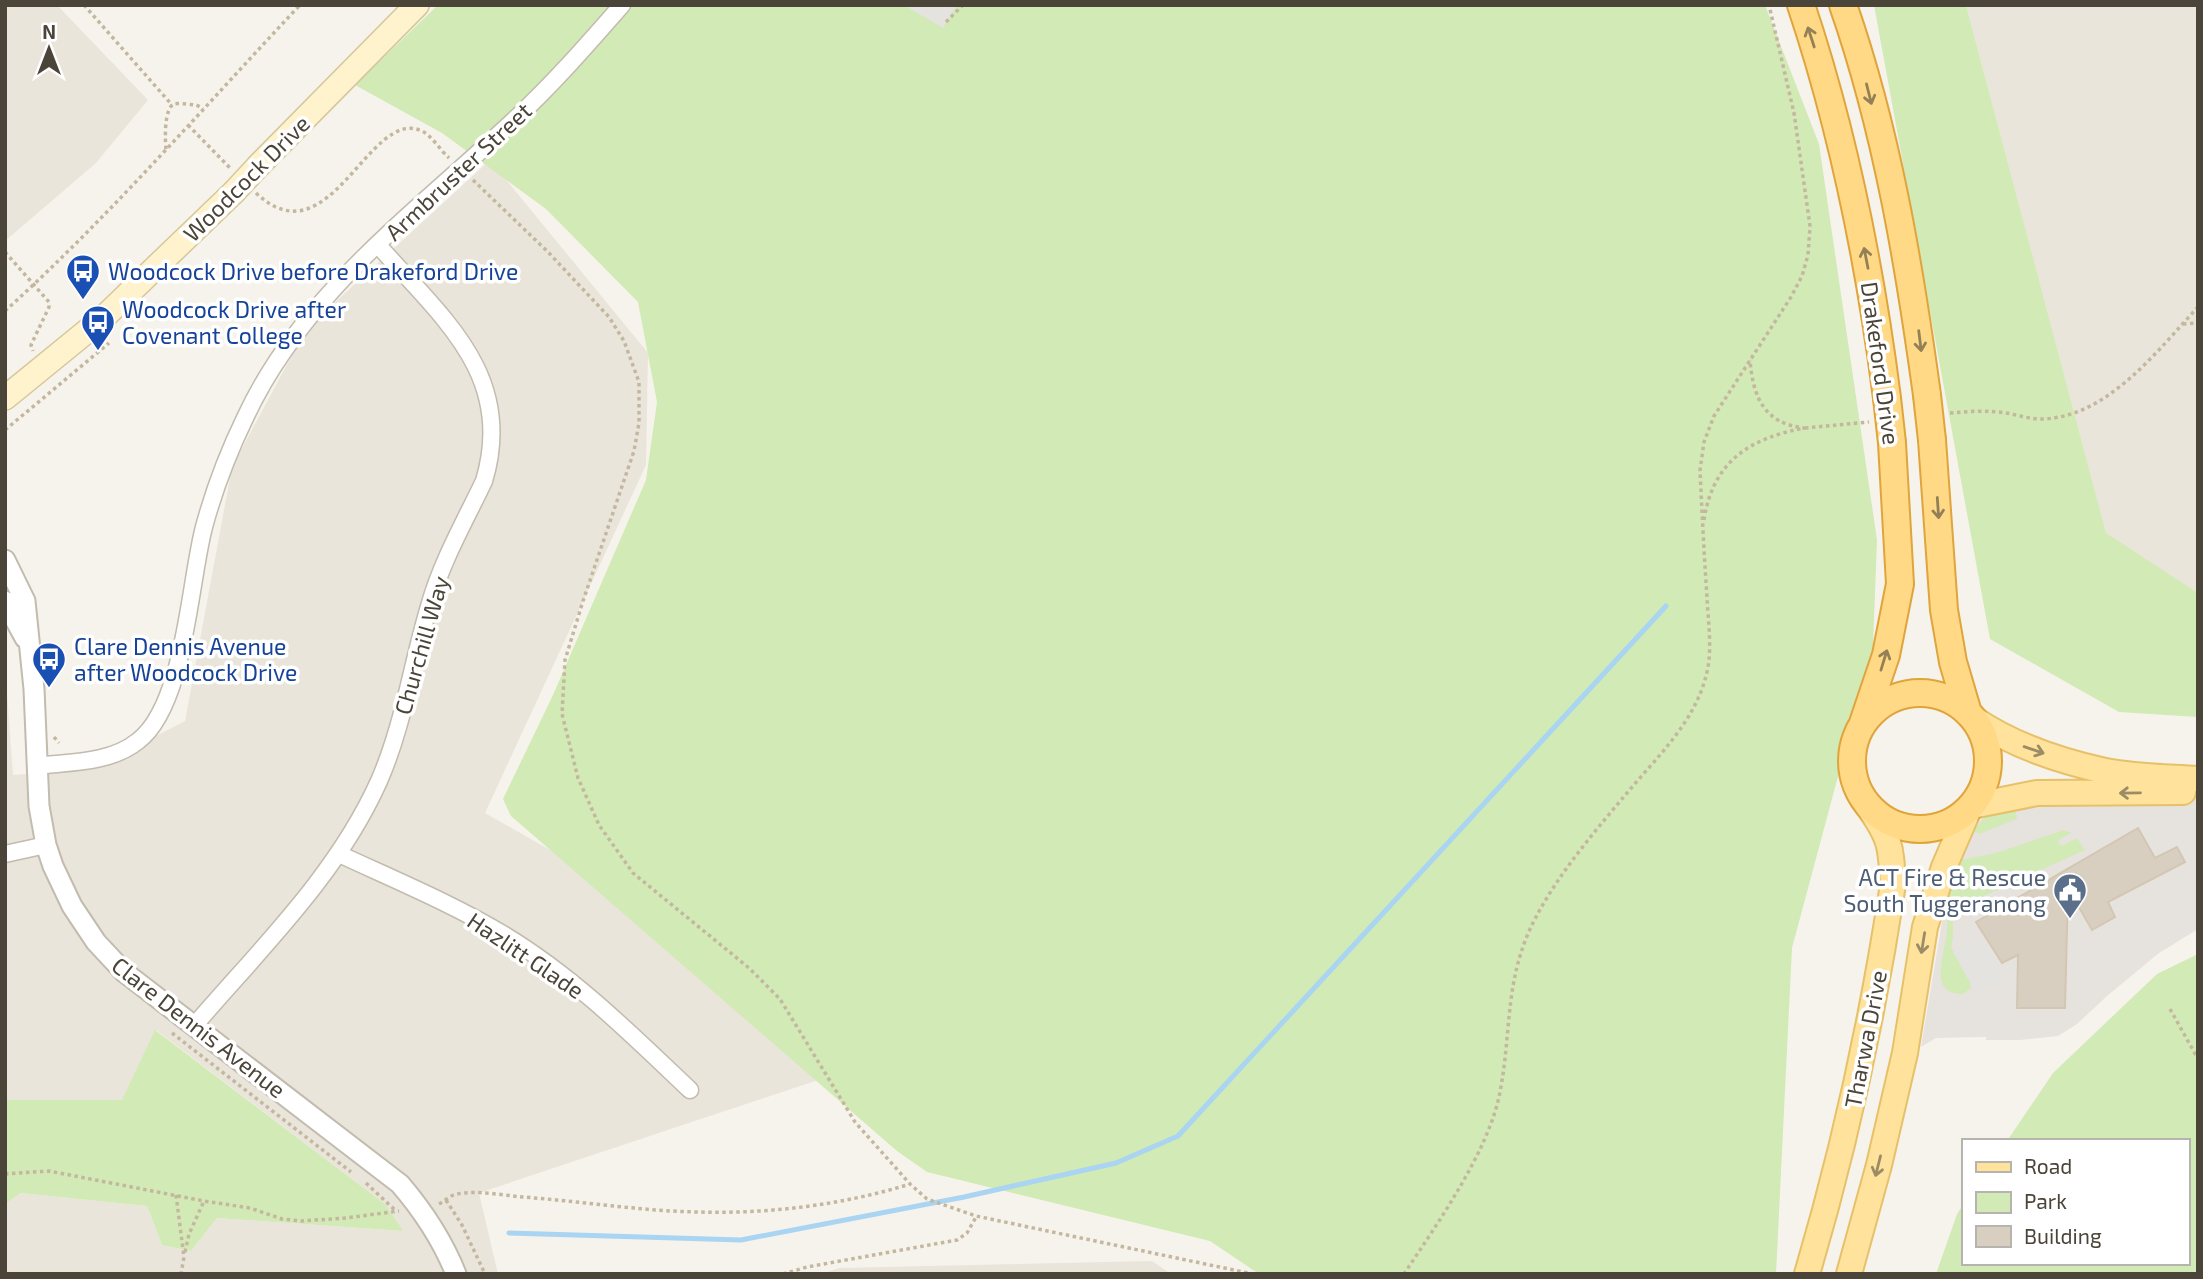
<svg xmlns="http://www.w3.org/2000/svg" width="2203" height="1279" font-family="'Exo 2',sans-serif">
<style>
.residential{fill:#eae5da}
.industrial{fill:#e6e2dd}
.green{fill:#d2eab5}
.parking{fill:#e5e3e0}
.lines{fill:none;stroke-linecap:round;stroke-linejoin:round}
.stream{stroke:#a9d4f2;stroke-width:5}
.building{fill:#d8cfc1;stroke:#d3c7b4;stroke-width:2}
.minor-casing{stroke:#c2bbae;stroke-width:19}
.tertiary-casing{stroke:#c2bbae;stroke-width:23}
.secondary-casing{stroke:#d6c79b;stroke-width:26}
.primary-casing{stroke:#e6c16a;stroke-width:28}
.trunk-casing{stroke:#e0a43c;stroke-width:30}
.path{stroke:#c4b79f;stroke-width:3.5;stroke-dasharray:3.5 3.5;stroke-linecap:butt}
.minor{stroke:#fff;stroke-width:16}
.tertiary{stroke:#fff;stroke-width:19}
.secondary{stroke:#fff3cd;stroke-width:23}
.primary{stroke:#ffe39c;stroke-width:24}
.trunk{stroke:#ffd985;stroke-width:26}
.secondary-bridge-casing{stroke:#d6c79b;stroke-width:26;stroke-linecap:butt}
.trunk-bridge-casing{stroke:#e0a43c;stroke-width:30;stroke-linecap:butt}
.secondary-bridge{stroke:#fff3cd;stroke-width:23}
.trunk-bridge{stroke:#ffd985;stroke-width:26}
.oneway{stroke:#938057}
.oneway2{stroke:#9c8c66}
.labels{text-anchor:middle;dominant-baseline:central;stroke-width:7;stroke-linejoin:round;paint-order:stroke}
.street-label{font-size:23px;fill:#4b4439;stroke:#fff}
.transit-label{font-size:23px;fill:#164399;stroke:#fff;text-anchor:start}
.service-label{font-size:23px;fill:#4e5e75;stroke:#fff;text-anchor:end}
</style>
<rect width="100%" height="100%" fill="#f6f3ec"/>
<path class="residential" d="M5,5H57L148,100L96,163L5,241Z
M1966,5H2198V593L2106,534Z
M490,160L648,353L646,465L485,813L703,937L824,1078L479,1193L498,1274H5V1204L21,1193L147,1206L162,1245L191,1251L217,1218L402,1231L385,1204L156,1030L122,1101L5,1100V665L13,775L92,769L185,721L232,467L306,329Z
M1152,1261L1171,1274H822L839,1268Z"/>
<path class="industrial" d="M2076,794H2198L2196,799L2198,802V929L2159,953L2107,996L2077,1024L2058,1036L2020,1040H1986V1037L1936,1038L1921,1047L1944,910L1967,842L1976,824L1985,815Z"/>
<path class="green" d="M438,5H1765L1819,144L1877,540L1873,646L1792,948L1776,1274H1259L1210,1241L927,1172L897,1151L511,816L503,799L553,695L646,480L657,402L638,302L546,209L442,133L355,85Z
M1874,5H1966L2106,533L2198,593V717L2119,712L1990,639Z
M2015,807L2017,819L1979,834L1973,831L1989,813Z
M2064,830L2071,833L2060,839L2058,842L2062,846L2077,838L2085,850L1953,910V936L1951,947L1970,983L1971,988L1963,994C1917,995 1959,932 1944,910L1960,860L1996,853Z
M2198,954V1274H1936L1957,1214L1963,1205V1263H2187V1141H2007L2053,1073L2157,974Z
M155,1030L385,1204L403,1231L217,1218L191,1251L162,1245L147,1206L21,1193L5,1204V1100H122Z"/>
<path class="parking" d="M904,5H951L955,8L943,28Z
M1981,936L2005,976L1990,987L1972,989L1971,983L1953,952Z"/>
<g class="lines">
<path class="stream" d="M509,1233L741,1240L964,1197L1116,1163L1178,1136L1666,606"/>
</g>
<path class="building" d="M2138,828L2155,858L2177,847L2185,862L2108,902L2115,917L2092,930L2068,888L2065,1008H2017L2018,955L2002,963L1976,922Z"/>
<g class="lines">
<g class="minor-casing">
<path id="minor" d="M37,766C70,762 111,763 138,741C185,705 189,584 204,527C214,490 228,453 245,418C302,294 416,212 513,121C552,85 587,45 622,5
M5,854L46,845
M339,854C395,880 453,904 506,936C575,978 632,1035 690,1090
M194,1026C260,949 337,875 379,781C404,724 412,662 430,603C442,561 465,521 484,481C516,375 441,317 378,245"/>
</g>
<g class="tertiary-casing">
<path id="tertiary" d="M5,560L25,601L34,689L39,806L46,845L53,866L72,906L96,942L124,972L400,1184C424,1212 442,1239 456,1274
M5,601L25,638"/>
</g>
<g class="secondary-casing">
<path id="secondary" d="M259,165L417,5
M5,398L103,318L234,192"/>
</g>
<g class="primary-casing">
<path id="primary" d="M1974,719C2012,745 2060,761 2105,771C2135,777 2168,777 2198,779
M1972,806L2037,793L2183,792
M1807,1274C1845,1146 1873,1016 1893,884C1891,845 1890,837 1867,805
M1849,1274L1879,1165L1905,1053L1925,927L1944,867L1969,809"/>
</g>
<g class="trunk-casing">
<path id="trunk" d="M1801,5C1844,133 1870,265 1887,398
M1843,5C1887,131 1909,264 1927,395
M1932,440L1944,610L1953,662L1968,713
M1852 761a68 68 0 1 1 136 0a68 68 0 1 1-136 0Z
M1863,723L1886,655L1900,584L1892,443"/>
</g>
<path class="path" d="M84,5L172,105
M946,22L963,5
M188,125L230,168
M166,149C165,139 164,108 174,104C177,103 184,104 186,104C194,105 197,104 203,109
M473,180L548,252L609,317L624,341L639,382V423L634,451L583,601L565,660L562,714L578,778L599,825L633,873L749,968L780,999L855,1122L910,1184L927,1199L976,1216L1253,1274
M256,193C330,263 369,106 422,131C431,135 441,151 449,158
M5,252L49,302V307L31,345L33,351
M5,311C109,217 203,108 300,5
M2183,324L2198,323
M1950,413C1966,412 1982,410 1998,412C2013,413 2026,419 2041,419C2107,418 2156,352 2198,307
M1805,428L1869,422
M5,430L109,343
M1704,520C1713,461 1750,438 1805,428C1764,424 1753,397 1750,360
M54,737L59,743
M2170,1009L2198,1059
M172,1033L351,1172
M5,1174L49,1171L204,1201L250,1208L282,1219L301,1221L346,1218L399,1211
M366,1183L396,1211
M176,1195L184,1257L181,1274
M446,1200L462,1225L485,1274
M439,1204C445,1201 450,1195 457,1194C478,1190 501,1195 522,1197C580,1201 639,1211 698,1212C768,1214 843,1205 910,1184
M185,1252L189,1234L204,1201
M783,1274L807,1267L957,1240L967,1233L976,1217
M1404,1274C1437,1224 1489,1151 1500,1092C1512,1030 1504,977 1536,917C1559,873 1595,831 1627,793C1657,757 1694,723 1706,676C1713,651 1708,622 1707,597C1704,554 1702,512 1700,470L1704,442L1714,416L1791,297L1802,276L1808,255L1810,226L1794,113L1769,5"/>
<use href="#minor" class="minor"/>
<use href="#tertiary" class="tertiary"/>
<use href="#secondary" class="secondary"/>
<use href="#primary" class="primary"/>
<use href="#trunk" class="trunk"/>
<g class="secondary-bridge-casing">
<path id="secondary-bridge" d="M234,192L259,165"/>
</g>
<g class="trunk-bridge-casing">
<path id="trunk-bridge" d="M1927,395L1932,440
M1887,398L1892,443"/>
</g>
<use href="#secondary-bridge" class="secondary-bridge"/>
<use href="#trunk-bridge" class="trunk-bridge"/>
</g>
<defs><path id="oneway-shaft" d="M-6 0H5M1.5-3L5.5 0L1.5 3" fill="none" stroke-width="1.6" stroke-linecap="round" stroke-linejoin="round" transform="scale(1.75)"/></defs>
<g class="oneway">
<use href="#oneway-shaft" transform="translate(1811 37) rotate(-108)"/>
<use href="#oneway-shaft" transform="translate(1869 94) rotate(76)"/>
<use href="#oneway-shaft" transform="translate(1866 258) rotate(-101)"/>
<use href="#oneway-shaft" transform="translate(1920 341) rotate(83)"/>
<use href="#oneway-shaft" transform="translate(1938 508) rotate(86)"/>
<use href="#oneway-shaft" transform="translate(1884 660) rotate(-73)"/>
</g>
<g class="oneway2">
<use href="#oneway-shaft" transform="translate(2034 750) rotate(19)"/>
<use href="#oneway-shaft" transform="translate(2130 793) rotate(179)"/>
<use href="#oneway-shaft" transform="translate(1923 943) rotate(99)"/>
<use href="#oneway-shaft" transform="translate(1878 1166) rotate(104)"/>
</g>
<defs>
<g id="bus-pin" transform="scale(1.75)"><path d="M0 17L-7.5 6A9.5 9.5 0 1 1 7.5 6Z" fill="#1a4fb4" stroke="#fff"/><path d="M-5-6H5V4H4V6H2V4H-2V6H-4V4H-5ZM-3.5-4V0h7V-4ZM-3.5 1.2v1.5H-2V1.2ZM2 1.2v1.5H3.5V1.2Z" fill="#fff"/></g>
<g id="civic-pin" transform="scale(1.75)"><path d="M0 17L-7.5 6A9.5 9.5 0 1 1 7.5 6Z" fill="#5c6f8a" stroke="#fff"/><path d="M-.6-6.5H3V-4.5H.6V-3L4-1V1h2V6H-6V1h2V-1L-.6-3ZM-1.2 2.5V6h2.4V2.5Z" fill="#fff"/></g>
</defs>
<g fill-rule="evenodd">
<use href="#bus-pin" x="83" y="271"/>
<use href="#bus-pin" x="98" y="322"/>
<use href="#bus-pin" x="49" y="659"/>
<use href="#civic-pin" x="2070" y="890"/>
</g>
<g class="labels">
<g class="street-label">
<text transform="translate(458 171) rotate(-43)">Armbruster Street</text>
<text transform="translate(246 178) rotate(-45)">Woodcock Drive</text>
<text transform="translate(1881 363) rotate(82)">Drakeford Drive</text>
<text transform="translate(421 645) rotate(-74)">Churchill Way</text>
<text transform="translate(526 955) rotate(34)">Hazlitt Glade</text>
<text transform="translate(199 1027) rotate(38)">Clare Dennis Avenue</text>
<text transform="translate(1865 1039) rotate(-79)">Tharwa Drive</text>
</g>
<g class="transit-label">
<text x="108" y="271">Woodcock Drive before Drakeford Drive</text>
<text x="122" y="309">Woodcock Drive after<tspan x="122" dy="26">Covenant College</tspan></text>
<text x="74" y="646">Clare Dennis Avenue<tspan x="74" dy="26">after Woodcock Drive</tspan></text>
</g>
<g class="service-label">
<text x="2046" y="877">ACT Fire &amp; Rescue<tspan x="2046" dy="26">South Tuggeranong</tspan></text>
</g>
</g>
<rect width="2203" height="1279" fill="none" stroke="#4b4439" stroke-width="14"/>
<rect x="1962" y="1139" width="228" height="126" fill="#ffffff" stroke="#b7b4b0" stroke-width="2"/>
<rect x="1976" y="1162" width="35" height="10" fill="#ffe39c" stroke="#b7b4b0" stroke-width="2"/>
<text x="2024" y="1174" font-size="21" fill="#4b4439">Road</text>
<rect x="1976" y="1192" width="35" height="21" fill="#d2eab5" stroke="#b7b4b0" stroke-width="2"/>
<text x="2024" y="1209" font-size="21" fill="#4b4439">Park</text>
<rect x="1976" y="1226" width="35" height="21" fill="#d8cfc1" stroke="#b7b4b0" stroke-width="2"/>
<text x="2024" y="1244" font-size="21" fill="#4b4439">Building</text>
<g transform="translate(49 49)" stroke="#ffffff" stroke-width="5" paint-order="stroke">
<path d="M0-5L12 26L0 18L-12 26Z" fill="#4b4439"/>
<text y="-10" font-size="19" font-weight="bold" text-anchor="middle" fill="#4b4439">N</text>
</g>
</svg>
